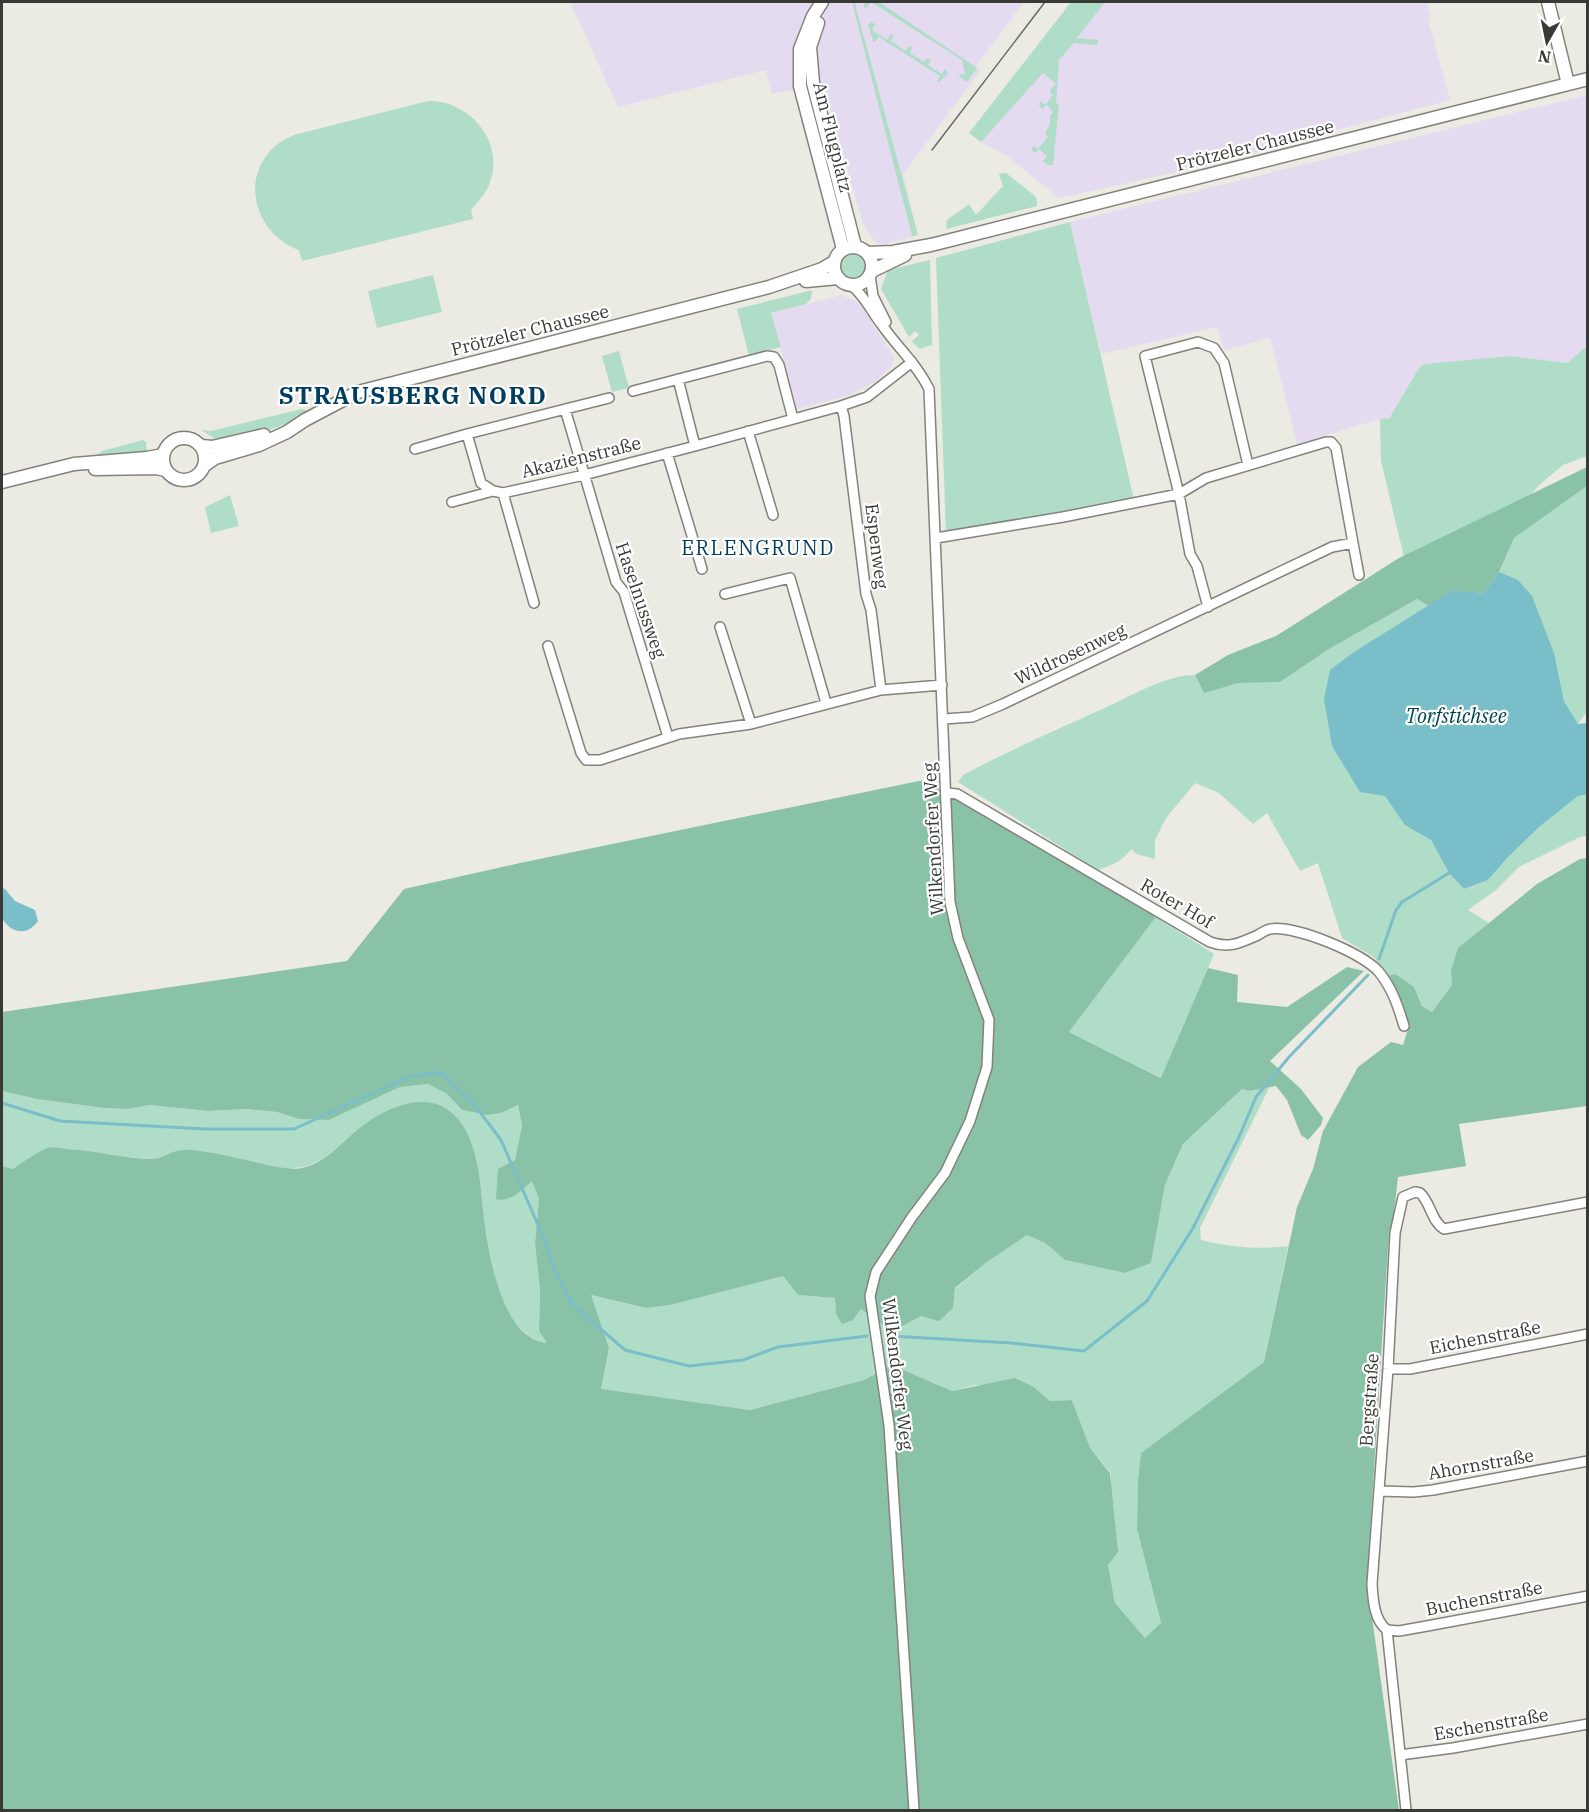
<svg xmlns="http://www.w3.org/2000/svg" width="1589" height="1812" font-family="'IBM Plex Serif',serif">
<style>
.commercial{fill:#e4dbf0}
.green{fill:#b0ddc7}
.forest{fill:#89c2a7}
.water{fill:#7abec9}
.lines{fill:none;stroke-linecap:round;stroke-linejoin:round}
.stream{stroke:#7abec9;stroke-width:3}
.street-casing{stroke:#83827b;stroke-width:12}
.secondary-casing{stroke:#83827b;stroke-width:15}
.street{stroke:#fff;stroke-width:9}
.secondary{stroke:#fff;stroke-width:12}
.tram{stroke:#6a6a66;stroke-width:1.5}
.labels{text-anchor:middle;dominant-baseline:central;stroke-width:4.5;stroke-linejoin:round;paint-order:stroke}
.street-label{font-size:18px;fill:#393936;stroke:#fff}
.neighbourhood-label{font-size:20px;letter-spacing:1.5px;fill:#003d5e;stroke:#fff}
.water-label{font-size:20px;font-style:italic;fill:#01444c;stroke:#fff}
.district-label{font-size:24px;font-weight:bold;letter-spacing:1.5px;fill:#003d5e;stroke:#fff}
</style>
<rect width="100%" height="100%" fill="#ebeae3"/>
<path class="commercial" d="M570,2H1024L976,66L981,70L903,174L918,235L884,244L877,243L873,239L863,224L823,84L772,94L766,70L618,107Z
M1099,2H1427L1431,17L1428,19L1450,100L1195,168L1059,198L1010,158L981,142Z
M1587,95V346L1567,363L1510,356L1419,368L1391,415V418L1380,419L1297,444L1270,338L1224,350L1217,327L1101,354L1070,222Z
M842,295L860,304L894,357L892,366L876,381L848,396L797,409L771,313Z"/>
<path class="green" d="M852,2H855L856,8L918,235L912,236Z
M864,2H879L977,68L967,82L958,75L965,74L962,60L871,2L867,8L864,7Z
M1071,2H1105L1077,38L1098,40L1097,45L1074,43L1059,60L1056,103L1059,104L1053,165H1048L1043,161L1047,156L1039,149L1035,153L1031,149L1033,146L1038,149L1048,137L1045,133L1050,124V115L1053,112L1047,105L1042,109L1039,105L1040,101L1045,105L1053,95L1049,91L1056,84L1043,73L981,142L969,133Z
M871,22L875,24L872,30L887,40L891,34L894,36L891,41L905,51L909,46L912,48L910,53L924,62L927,58L931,60L928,65L942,74L945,69L948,73L939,82L937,81L940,76L879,37L875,42L873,41L868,25Z
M428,101C468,100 503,139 491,179C488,191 479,201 471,210L473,219L302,261L299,250C259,236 239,184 271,150C277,143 286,139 294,135Z
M1001,173H1006L1035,196L1037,199V206L946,229L947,220L969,204L976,215L1003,186L999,175Z
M1070,222L1134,500L946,533L936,258Z
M841 266a13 13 0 1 1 26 0a13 13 0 1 1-26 0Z
M930,260L932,345L919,349L912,341L919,335L915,331L909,337L881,289L888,270Z
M433,275L442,312L377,328L368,291Z
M812,290L811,299L806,304L771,313L781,347L749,356L737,309Z
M1587,346V456L1563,465L1539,485L1518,510L1396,564L1404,557L1381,461L1380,419L1391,418V415L1419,368L1425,364L1510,356L1567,363Z
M619,351L629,388L612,392L602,356Z
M302,409L309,411L284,425L253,435L251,431L216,439L201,430L211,431Z
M143,440L146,442L147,455L92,459L102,451Z
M1587,486L1588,710L1578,724L1564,701L1557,667L1499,572L1514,538Z
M230,495L239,526L211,533L205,507Z
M1417,599L1429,606L1380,637L1398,792L1431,840L1449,873L1464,889L1488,880L1508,857L1507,838L1587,777V836L1580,837L1519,867L1496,890L1468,910L1489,923C1465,943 1450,950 1452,985L1432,1012L1422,1006L1414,987L1387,976L1374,957L1342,938L1318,863L1300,871L1267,813L1253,824L1219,793L1195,783L1166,818L1155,840V859L1137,854L1131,849C1123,861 1112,865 1098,870L958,782L963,775C1010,750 1060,728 1109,706C1135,694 1166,675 1195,675L1204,692L1238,683L1280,682L1329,649Z
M1156,917L1214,954L1162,1078L1069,1032Z
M428,1084L447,1094L462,1110L487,1115L501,1113L518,1105L522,1125L515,1160L498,1169L532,1180L539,1199L535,1243L540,1290L539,1331L548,1344C499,1333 492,1262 484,1221L340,1146C320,1161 311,1169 285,1168L182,1150L154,1159L122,1157L80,1150L49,1148L13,1169L2,1166V1091L37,1099L104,1108L128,1109L149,1105L209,1111L245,1109L277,1112L299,1119L329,1120L400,1087Z
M1270,1086L1200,1228L1201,1240C1228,1247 1260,1250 1288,1246L1264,1362L1141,1453L1138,1479L1137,1529L1161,1624L1145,1638L1115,1603L1108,1564L1111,1473L1090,1448L1072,1400L1050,1401L1034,1387L975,1385L952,1391L892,1365L864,1380L750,1410L601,1390L609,1348L590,1295L646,1308L670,1305L783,1276L798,1295L835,1298L836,1314L853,1320L861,1309L892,1332L921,1316L953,1308L955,1289L987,1262L1027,1235L1045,1243L1065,1260L1125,1273L1151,1263L1165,1185L1183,1144L1242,1089L1249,1091Z"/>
<path class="forest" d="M1587,467V486L1514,538L1499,572L1483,594L1453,591L1429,606L1417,599L1329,649L1280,682L1238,683L1204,693L1195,675L1228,655L1276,636L1399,558Z
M924,780L1156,917L1069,1032L1161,1078L1208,968L1238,975L1237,1002L1287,1007L1347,967L1364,971L1270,1061L1301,1089L1323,1118L1321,1125L1308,1140L1301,1135L1287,1100L1276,1086L1249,1091L1242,1089L1183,1144L1165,1185L1151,1263L1125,1273L1065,1260L1045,1243L1027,1235L987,1262L955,1288L953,1308L939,1321L921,1316L892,1332L861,1309L853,1320L842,1324L836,1314L835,1298L798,1295L783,1276L670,1305L646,1308L591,1295L609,1348L601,1389L750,1410L864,1380L892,1365L952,1391L1015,1378L1034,1387L1050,1401L1072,1400L1090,1448L1110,1473L1118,1552L1108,1565L1115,1603L1145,1638L1161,1623L1137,1529L1138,1479L1141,1453L1264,1362L1297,1207L1313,1169L1323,1131L1358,1067L1391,1042L1403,1045L1409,1026L1401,1001L1387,976L1395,974L1414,987L1422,1006L1432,1012L1452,985L1451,971L1458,948L1537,884L1580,859L1587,858V1106L1459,1124L1466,1166L1398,1177L1392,1231H1389L1367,1582L1399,1810H2V1166L13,1169C24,1162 36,1152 48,1148C53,1147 61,1148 66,1149C95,1150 123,1159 151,1159C162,1159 171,1151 182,1150C191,1149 204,1152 213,1153C233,1156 286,1172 302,1168C326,1163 343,1141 361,1127C383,1109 423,1091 448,1110C479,1131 480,1185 484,1219C489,1255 502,1339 547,1343L539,1331L540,1290L535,1243L539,1199L532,1181C522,1190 510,1203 496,1199L498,1169L515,1160L522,1125L518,1105L501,1113L487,1115L462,1110L447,1094L428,1084L400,1087L329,1120L299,1119L277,1112L245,1109L209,1111L149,1105L128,1109L104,1108L37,1099L2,1091V1012L347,961L404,889L520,863Z"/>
<path class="water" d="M1499,572L1518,580L1532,596L1554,653L1564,701L1578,724L1587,723V794L1578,796L1540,826L1508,857L1488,880L1464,889L1449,873L1431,840L1405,825L1385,796L1360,792L1332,746L1324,699L1330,670L1354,652L1453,590L1483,594Z
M2,888L5,889L15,901L35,910L38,921C27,937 10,933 2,918Z"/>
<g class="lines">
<path class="stream" d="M1379,959L1396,910L1402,902L1449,873
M2,1103L60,1121L205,1129H294L409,1077L440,1072L473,1103L501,1140L545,1241L555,1270L572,1304L625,1350L689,1366L743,1360L778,1347L867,1336
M891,1336L1011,1343L1084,1351L1147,1301L1193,1228L1239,1137L1256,1097L1289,1057L1368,975"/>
<g class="street-casing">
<path id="street" d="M870,276L873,296L886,322
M851,285C865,296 871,311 882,325C897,347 917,364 929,389L950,902L958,938L989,1020L987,1067L970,1121L945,1173L912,1217L876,1272L870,1296L889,1425L914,1810
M678,379L695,446
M633,391L767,356L774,357L779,365L793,419
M841,406L844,416L866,594L871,610L881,690
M565,409L616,582L624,592L668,737
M748,431L773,515
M415,449L467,434
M667,453L702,569
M493,491L481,483L467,434L609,398
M503,493L534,603
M452,502L493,491L503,493L584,475L695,446L841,406L867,397L912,362
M936,538L1063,517L1179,494L1206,478L1326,442H1331L1336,448L1353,543L1332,547L1003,704L972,717L944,719
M1353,543L1359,575
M725,594L790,578L826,703
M1208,607L1197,566L1190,554L1179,494L1145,356L1198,342L1214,348L1224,363L1248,465
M720,627L751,724
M548,646L581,753L586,760H600L679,734L751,724L881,690L942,685
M947,793L957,794L1210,942C1229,949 1240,943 1258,935C1261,933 1266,930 1270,929C1295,925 1363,953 1379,972C1392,988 1398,1006 1404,1026
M1388,1369H1410L1588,1334
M1379,1491L1414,1492L1433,1490L1588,1461
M1387,1630L1399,1631L1427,1626L1588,1596
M1400,1755L1453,1748L1588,1724
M1406,1810L1387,1630C1374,1620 1373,1600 1372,1584L1388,1369L1395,1233L1403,1197L1415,1192L1420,1193C1431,1203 1431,1221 1444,1229L1588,1202"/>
</g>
<g class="secondary-casing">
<path id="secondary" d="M822,2L813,16L800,49V86L843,249
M1548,2L1568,84
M818,23L810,47L813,83L855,246
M834 266a19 19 0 1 1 38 0a19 19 0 1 1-38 0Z
M868,253L893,252L931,245L1588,79
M872,271L905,255
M806,281L838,278
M163 459a21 21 0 1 1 42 0a21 21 0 1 1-42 0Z
M202,446L212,447L264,435
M205,465L215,458L259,445L287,432L305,420L358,392L769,287L822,269L834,262
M95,469L156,468L166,470
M2,482L74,464L147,458L163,455"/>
</g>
<use href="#street" class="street"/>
<use href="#secondary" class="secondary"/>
<path class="tram" d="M932,150L1045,2"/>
</g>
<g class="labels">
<g class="street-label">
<text transform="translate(833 137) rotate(76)">Am Flugplatz</text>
<text transform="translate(1255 145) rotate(-14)">Prötzeler Chaussee</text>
<text transform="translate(530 330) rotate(-14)">Prötzeler Chaussee</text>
<text transform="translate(581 457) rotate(-14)">Akazienstraße</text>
<text transform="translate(877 546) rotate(83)">Espenweg</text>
<text transform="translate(641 600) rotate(71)">Haselnussweg</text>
<text transform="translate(1070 654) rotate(-25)">Wildrosenweg</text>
<text transform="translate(933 839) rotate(-93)">Wilkendorfer Weg</text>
<text transform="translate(1177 903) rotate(30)">Roter Hof</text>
<text transform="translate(1485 1337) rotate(-11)">Eichenstraße</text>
<text transform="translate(898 1374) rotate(83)">Wilkendorfer Weg</text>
<text transform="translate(1369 1400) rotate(-86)">Bergstraße</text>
<text transform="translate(1481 1464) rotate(-10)">Ahornstraße</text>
<text transform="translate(1484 1598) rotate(-11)">Buchenstraße</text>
<text transform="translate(1491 1724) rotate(-10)">Eschenstraße</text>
</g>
<g class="neighbourhood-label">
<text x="758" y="547">ERLENGRUND</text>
</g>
<g class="water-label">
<text x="1456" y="715">Torfstichsee</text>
</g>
<g class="district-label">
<text x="413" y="395">STRAUSBERG NORD</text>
</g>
</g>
<rect width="1589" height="1812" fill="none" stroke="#393936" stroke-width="6"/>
<g transform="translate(1547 42) rotate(189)" stroke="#ffffff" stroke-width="4.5" paint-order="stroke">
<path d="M0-4.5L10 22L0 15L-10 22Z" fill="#393936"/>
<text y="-9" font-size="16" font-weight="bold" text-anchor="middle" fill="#393936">N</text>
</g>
</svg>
